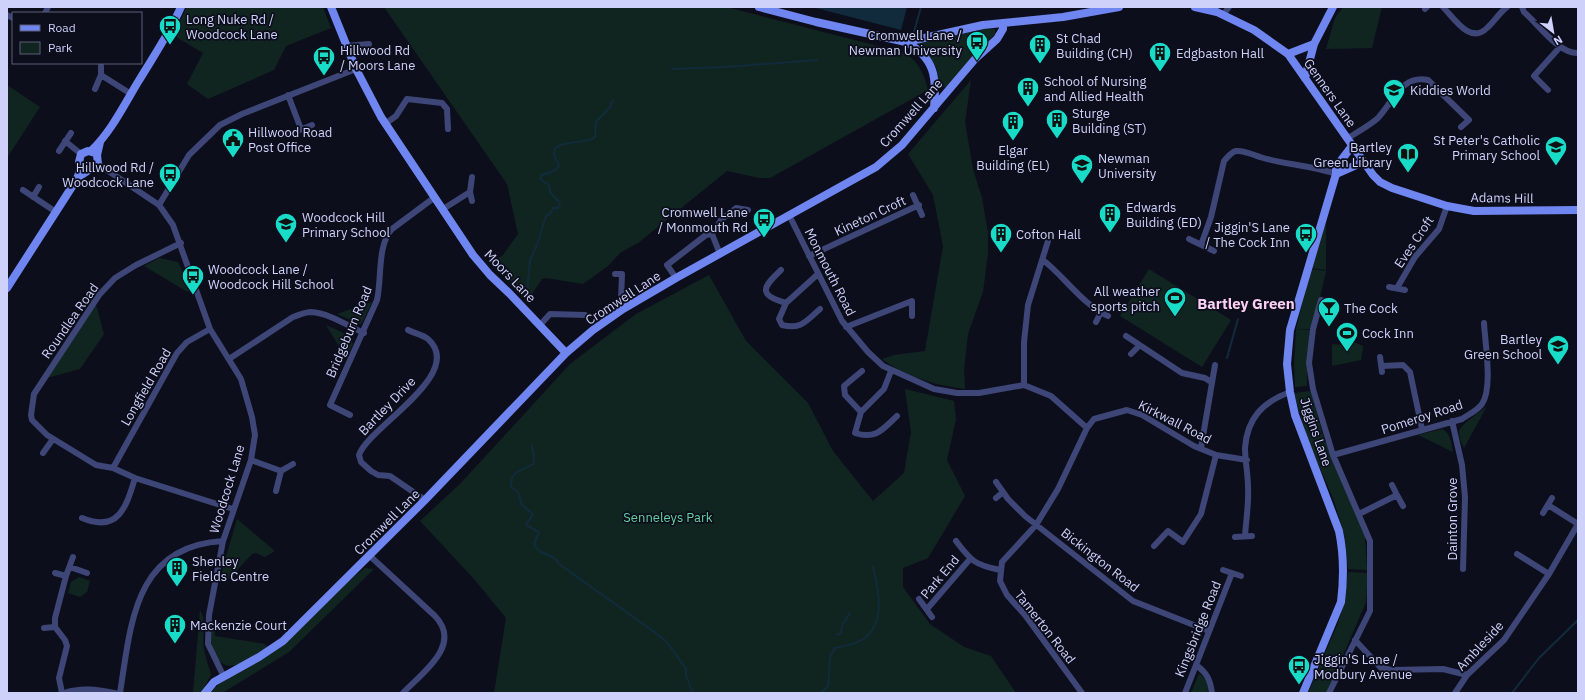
<svg xmlns="http://www.w3.org/2000/svg" width="1585" height="700" font-family="'IBM Plex Sans',sans-serif">
<style>
.green{fill:#112520}
.water{fill:#112b3c}
.lines{fill:none;stroke-linecap:round;stroke-linejoin:round}
.stream{stroke:#112b3c;stroke-width:2}
.street{stroke:#3d4676;stroke-width:6}
.secondary{stroke:#6f85ef;stroke-width:8}
.labels{text-anchor:middle;dominant-baseline:central;stroke-width:3.5;stroke-linejoin:round;paint-order:stroke}
.poi-label{font-size:13px;fill:#ced1fa;stroke:#0d0e1c;text-anchor:start}
.street-label{font-size:13px;fill:#ced1fa;stroke:#0d0e1c}
.park-label{font-size:13px;fill:#63d09f;stroke:#0d0e1c}
.quarter-label{font-size:15px;font-weight:bold;fill:#facff3;stroke:#0d0e1c}
</style>
<rect width="100%" height="100%" fill="#0d0e1c"/>
<path class="green" d="M187,7H323L331,28L286,46L274,70L208,99L187,84L203,53L173,35Z
M384,7H726L905,53C919,63 924,73 928,90L770,178H759L727,171L638,243L620,253L608,266L583,284L546,278L542,279L528,300L500,272L493,262L503,255L518,234L507,184Z
M1343,7H1382L1372,48L1326,49L1335,18Z
M985,28L995,29V34L968,61L946,87H943L940,85L936,67L917,42Z
M971,80L965,122L973,169L982,198L988,233V253L983,292L968,334L964,369L965,389C938,386 904,376 882,359L894,355L925,351L943,246L933,195L908,154Z
M7,85L40,107L7,158Z
M1326,222V270L1311,268Z
M159,258L178,262L192,292L186,291L144,266Z
M1149,269L1231,320L1202,367L1120,316Z
M1311,269L1326,271L1313,329H1296Z
M709,275L746,341L808,403L833,451L873,501L904,473L911,432L905,389L954,401L956,419L947,460L965,496L928,558L903,568V587L930,624L964,647L991,656L1016,693H494L506,618L474,579L420,521L460,484L570,364L636,314Z
M95,301L104,334L80,369L43,379Z
M372,302L362,323L360,324L337,314Z
M326,325C336,330 349,333 353,344L346,358Z
M1296,329L1310,330L1307,361V386L1295,387L1294,363Z
M1345,338L1363,346L1361,360L1332,366V344L1341,345Z
M1311,391L1322,433L1365,536L1367,570L1348,569L1344,533L1333,498L1307,438L1294,393Z
M1487,406L1464,448C1462,444 1459,437 1459,432C1460,424 1481,412 1487,406Z
M1442,429C1451,433 1451,443 1453,452L1418,435Z
M237,519L275,551L265,557L256,553L252,554L228,580L219,581Z
M365,568L374,569L289,652L222,693H211C217,681 254,665 267,656C304,631 330,594 365,568Z
M1348,572L1368,573L1366,602L1327,693H1308L1338,623L1344,603Z
M79,577L90,581L87,592L80,597L68,593L71,582Z
M200,610C208,624 201,635 204,650C206,659 209,667 211,675L201,693H193Z
M211,629H215V636L265,644L267,647C252,656 229,678 217,657C211,648 210,640 211,629Z
M1199,674C1206,677 1210,686 1207,693H1191Z"/>
<path class="water" d="M812,7H907L901,30Z"/>
<g class="lines">
<path class="stream" d="M914,32L921,7
M672,69L725,67L817,60
M527,293L530,260L537,245L546,216L550,214L553,208H558L560,203L550,192L549,185L541,180V175L554,171L559,166C558,161 555,159 554,154C552,139 586,145 595,137L596,122L610,107L613,100
M1227,358L1238,319
M532,445L534,460L533,464C522,471 510,470 511,487L518,492L522,505L533,514L526,525L539,532L534,544C541,558 552,551 559,564L653,631L667,642L686,669V675L693,693
M837,635L841,633L842,626L850,613
M821,693L828,686L830,657L835,648C845,646 857,644 865,638C886,621 878,588 873,567
M1512,693L1539,658L1578,620"/>
<path class="street" d="M1443,7C1454,18 1470,45 1487,28C1494,22 1499,13 1507,7
M1522,7L1524,12C1538,24 1559,54 1578,53
M1425,9L1427,7
M45,13L48,7
M7,15L13,18
M1223,15L1229,7
M346,46L369,44
M101,75L131,94
M95,89L101,75V66
M1548,90L1534,76L1560,47
M288,95L301,129
M385,124L396,116L407,99L442,103L447,109L448,129
M290,134L312,125
M1347,139C1357,132 1369,126 1378,118C1393,102 1402,74 1428,80L1469,120L1461,127
M65,141L81,154
M59,151L71,133
M98,164L159,205L173,225L210,329L241,379L252,417L255,435L251,460L223,541L209,615L208,644L224,677
M472,177L470,192L472,201
M23,190L56,212
M913,195L922,215
M33,197L39,187
M159,205L189,155L220,125L242,114L356,69
M443,209L470,192
M789,215L842,321L868,352L883,366L934,389L957,393H979L1024,385L1051,396L1087,428
M712,234L721,220L736,208L748,210
M1189,239L1214,251
M181,243L136,265L115,278L99,295L34,394L31,415L32,420L47,435L96,465L113,468L135,478L233,509
M1201,245L1211,217L1224,161C1228,157 1231,152 1236,151C1244,150 1253,155 1260,157C1285,165 1311,165 1336,174
M809,256L919,205
M1043,260C1066,278 1081,303 1108,316
M781,270C763,287 757,295 786,303L779,319L782,325C801,330 806,321 820,309
M615,274H622L621,301L623,309
M676,278L667,265L706,235L712,234L720,254
M1389,287L1405,290
M1397,288L1415,257L1439,229L1447,206
M1321,300L1313,329L1309,363L1313,389L1333,455L1370,541V611L1329,693
M786,303L818,274
M1096,322L1101,312
M540,325L550,314L585,315
M846,327L912,301V316
M408,330C414,333 423,335 428,339C467,374 367,428 359,455L361,462L371,471L378,475L390,476L425,500
M1126,336L1182,373L1205,378L1211,382
M1131,354L1139,346
M1380,357L1382,372
M229,359L293,317C299,315 305,312 311,312C329,313 348,326 364,333
M1382,366L1403,365L1410,372L1422,429
M862,371L844,386L845,395L861,412L855,433C876,440 883,429 897,416
M1024,385V342L1028,305L1048,241
M861,412L884,389L891,371
M350,415L330,405L377,300C382,278 377,245 392,229L435,197
M1452,421L1462,465L1465,497L1463,569
M1201,448L1215,365
M43,453L53,439
M1333,455L1462,419C1469,414 1477,411 1482,404C1493,388 1485,343 1484,323
M251,460L281,471
M113,468L177,353L187,342L210,329
M996,482L1008,499L1025,516L1133,601L1209,631
M1392,485L1397,495
M276,491L281,471L293,464
M996,498L1003,492
M1548,505L1578,524
M1543,513L1552,498
M1359,514L1397,495L1403,506
M82,518C118,533 126,508 135,478
M1245,536C1246,520 1249,504 1248,487C1248,474 1245,460 1245,448C1247,418 1263,402 1290,392
M1235,537L1252,536
M956,541C971,561 975,565 1000,570
M1154,546L1168,531L1183,542L1201,514L1216,455
M1517,554L1549,574
M370,556L435,616C463,645 422,673 403,693
M70,567L87,573
M1223,570L1241,576
M55,573L66,576
M919,599L932,617
M927,609L970,559
M44,628L55,627
M1355,640L1381,668L1392,670L1443,669L1467,675
M1196,665C1207,673 1210,679 1212,693
M62,693L59,678L67,646L65,640L55,627V618L66,576L73,557
M64,693C82,687 98,690 115,693
M120,693C131,624 134,546 223,541
M1082,693L1025,615L1007,595L1000,581L1002,562L1036,525L1058,489L1087,428L1094,419L1127,410L1142,415L1194,446L1216,455L1247,460
M1185,693L1232,573
M1455,693L1467,675L1504,640L1549,574L1578,524"/>
<path class="secondary" d="M331,7L356,69L381,117L473,255L490,275L509,293L566,353
M759,7L816,22L906,42L983,25L1063,17L1119,7
M1195,7L1217,12L1254,30L1288,54L1373,175L1380,182L1392,188L1447,206L1474,211L1578,210
M906,42C935,58 937,78 934,108
M1288,54L1314,44
M1305,78L1314,44L1333,7
M91,151C111,132 124,105 138,82C153,57 169,34 181,7
M85,169L79,162L81,154L88,151L95,153
M1336,174L1363,162
M77,178L98,164L97,155L100,142
M7,288L77,179L81,167
M205,693L214,682L259,657L283,641L425,500L566,353L593,330L623,309L676,278L876,167L902,145L975,59L997,39L1003,29V23
M1303,693L1341,602C1344,578 1344,555 1339,531L1295,415L1290,392L1287,364L1290,330L1336,174V167L1352,146"/>
</g>
<defs>
<g id="bus-pin" transform="scale(1.15)"><path d="M0 17L-7.5 6A9.5 9.5 0 1 1 7.5 6Z" fill="#18dbc8" stroke="#0d0e1c"/><path d="M-5-6H5V4H4V6H2V4H-2V6H-4V4H-5ZM-3.5-4V0h7V-4ZM-3.5 1.2v1.5H-2V1.2ZM2 1.2v1.5H3.5V1.2Z" fill="#111"/></g>
<g id="building-pin" transform="scale(1.15)"><path d="M0 17L-7.5 6A9.5 9.5 0 1 1 7.5 6Z" fill="#18dbc8" stroke="#0d0e1c"/><path d="M-4-6H4V6H1V3H-1V6H-4ZM-2.5-4.3h1.7v1.8h-1.7ZM.8-4.3h1.7v1.8H.8ZM-2.5-1h1.7V.8h-1.7ZM.8-1h1.7V.8H.8Z" fill="#111"/></g>
<g id="school-pin" transform="scale(1.15)"><path d="M0 17L-7.5 6A9.5 9.5 0 1 1 7.5 6Z" fill="#18dbc8" stroke="#0d0e1c"/><path d="M0-5L7-2L0 1L-7-2ZM-4 1L0 2.5L4 1V4Q0 6-4 4Z" fill="#111"/></g>
<g id="civic-pin" transform="scale(1.15)"><path d="M0 17L-7.5 6A9.5 9.5 0 1 1 7.5 6Z" fill="#18dbc8" stroke="#0d0e1c"/><path d="M-.6-6.5H3V-4.5H.6V-3L4-1V1h2V6H-6V1h2V-1L-.6-3ZM-1.2 2.5V6h2.4V2.5Z" fill="#111"/></g>
<g id="library-pin" transform="scale(1.15)"><path d="M0 17L-7.5 6A9.5 9.5 0 1 1 7.5 6Z" fill="#18dbc8" stroke="#0d0e1c"/><path d="M-6-4Q-3-5.5-.7-3.5V5Q-3 3-6 4ZM6-4Q3-5.5 .7-3.5V5Q3 3 6 4Z" fill="#111"/></g>
<g id="university-pin" transform="scale(1.15)"><path d="M0 17L-7.5 6A9.5 9.5 0 1 1 7.5 6Z" fill="#18dbc8" stroke="#0d0e1c"/><path d="M0-5L7-2L0 1L-7-2ZM-4 1L0 2.5L4 1V4Q0 6-4 4Z" fill="#111"/></g>
<g id="stadium-pin" transform="scale(1.15)"><path d="M0 17L-7.5 6A9.5 9.5 0 1 1 7.5 6Z" fill="#18dbc8" stroke="#0d0e1c"/><path d="M0-5a6.5 5 0 1 0 0 10a6.5 5 0 1 0 0-10ZM-3.5-1.8h7v3.6h-7Z" fill="#111"/></g>
<g id="bar-pin" transform="scale(1.15)"><path d="M0 17L-7.5 6A9.5 9.5 0 1 1 7.5 6Z" fill="#18dbc8" stroke="#0d0e1c"/><path d="M-6-5H6L.8 .8V4.5H3.5V6h-7V4.5H-.8V.8Z" fill="#111"/></g>
</defs>
<g fill-rule="evenodd">
<use href="#bus-pin" x="170" y="26"/>
<use href="#bus-pin" x="977" y="42"/>
<use href="#building-pin" x="1040" y="45"/>
<use href="#building-pin" x="1160" y="53"/>
<use href="#bus-pin" x="324" y="57"/>
<use href="#building-pin" x="1028" y="88"/>
<use href="#school-pin" x="1394" y="90"/>
<use href="#building-pin" x="1057" y="120"/>
<use href="#building-pin" x="1013" y="122"/>
<use href="#civic-pin" x="233" y="139"/>
<use href="#school-pin" x="1556" y="147"/>
<use href="#library-pin" x="1408" y="154"/>
<use href="#university-pin" x="1082" y="165"/>
<use href="#bus-pin" x="170" y="174"/>
<use href="#building-pin" x="1110" y="214"/>
<use href="#bus-pin" x="764" y="219"/>
<use href="#school-pin" x="286" y="224"/>
<use href="#building-pin" x="1001" y="234"/>
<use href="#bus-pin" x="1306" y="234"/>
<use href="#bus-pin" x="193" y="276"/>
<use href="#stadium-pin" x="1175" y="298"/>
<use href="#bar-pin" x="1329" y="308"/>
<use href="#stadium-pin" x="1347" y="333"/>
<use href="#school-pin" x="1558" y="346"/>
<use href="#building-pin" x="177" y="568"/>
<use href="#building-pin" x="175" y="625"/>
<use href="#bus-pin" x="1299" y="666"/>
</g>
<g class="labels">
<g class="poi-label">
<text x="186" y="19">Long Nuke Rd /<tspan x="186" dy="15">Woodcock Lane</tspan></text>
<text x="962" y="35" text-anchor="end">Cromwell Lane /<tspan x="962" dy="15">Newman University</tspan></text>
<text x="1056" y="38">St Chad<tspan x="1056" dy="15">Building (CH)</tspan></text>
<text x="340" y="50">Hillwood Rd<tspan x="340" dy="15">/ Moors Lane</tspan></text>
<text x="1176" y="53">Edgbaston Hall</text>
<text x="1044" y="81">School of Nursing<tspan x="1044" dy="15">and Allied Health</tspan></text>
<text x="1410" y="90">Kiddies World</text>
<text x="1072" y="113">Sturge<tspan x="1072" dy="15">Building (ST)</tspan></text>
<text x="248" y="132">Hillwood Road<tspan x="248" dy="15">Post Office</tspan></text>
<text x="1540" y="140" text-anchor="end">St Peter's Catholic<tspan x="1540" dy="15">Primary School</tspan></text>
<text x="1392" y="147" text-anchor="end">Bartley<tspan x="1392" dy="15">Green Library</tspan></text>
<text x="1013" y="150" text-anchor="middle">Elgar<tspan x="1013" dy="15">Building (EL)</tspan></text>
<text x="1098" y="158">Newman<tspan x="1098" dy="15">University</tspan></text>
<text x="154" y="167" text-anchor="end">Hillwood Rd /<tspan x="154" dy="15">Woodcock Lane</tspan></text>
<text x="1126" y="207">Edwards<tspan x="1126" dy="15">Building (ED)</tspan></text>
<text x="748" y="212" text-anchor="end">Cromwell Lane<tspan x="748" dy="15">/ Monmouth Rd</tspan></text>
<text x="302" y="217">Woodcock Hill<tspan x="302" dy="15">Primary School</tspan></text>
<text x="1290" y="227" text-anchor="end">Jiggin'S Lane<tspan x="1290" dy="15">/ The Cock Inn</tspan></text>
<text x="1016" y="234">Cofton Hall</text>
<text x="208" y="269">Woodcock Lane /<tspan x="208" dy="15">Woodcock Hill School</tspan></text>
<text x="1160" y="291" text-anchor="end">All weather<tspan x="1160" dy="15">sports pitch</tspan></text>
<text x="1344" y="308">The Cock</text>
<text x="1362" y="333">Cock Inn</text>
<text x="1542" y="339" text-anchor="end">Bartley<tspan x="1542" dy="15">Green School</tspan></text>
<text x="192" y="561">Shenley<tspan x="192" dy="15">Fields Centre</tspan></text>
<text x="190" y="625">Mackenzie Court</text>
<text x="1314" y="659">Jiggin'S Lane /<tspan x="1314" dy="15">Modbury Avenue</tspan></text>
</g>
<g class="street-label">
<text transform="translate(1330 93) rotate(55)">Genners Lane</text>
<text transform="translate(911 113) rotate(-48)">Cromwell Lane</text>
<text transform="translate(1502 198) rotate(1)">Adams Hill</text>
<text transform="translate(870 216) rotate(-25)">Kineton Croft</text>
<text transform="translate(1414 242) rotate(-56)">Eves Croft</text>
<text transform="translate(830 272) rotate(63)">Monmouth Road</text>
<text transform="translate(510 276) rotate(46)">Moors Lane</text>
<text transform="translate(623 298) rotate(-33)">Cromwell Lane</text>
<text transform="translate(70 321) rotate(-55)">Roundlea Road</text>
<text transform="translate(349 332) rotate(-67)">Bridgeburn Road</text>
<text transform="translate(146 387) rotate(-60)">Longfield Road</text>
<text transform="translate(387 406) rotate(-46)">Bartley Drive</text>
<text transform="translate(1422 417) rotate(-18)">Pomeroy Road</text>
<text transform="translate(1175 422) rotate(27)">Kirkwall Road</text>
<text transform="translate(1316 432) rotate(71)">Jiggins Lane</text>
<text transform="translate(227 489) rotate(-73)">Woodcock Lane</text>
<text transform="translate(1452 519) rotate(-90)">Dainton Grove</text>
<text transform="translate(387 522) rotate(-45)">Cromwell Lane</text>
<text transform="translate(1100 560) rotate(38)">Bickington Road</text>
<text transform="translate(940 577) rotate(-50)">Park End</text>
<text transform="translate(1045 627) rotate(52)">Tamerton Road</text>
<text transform="translate(1198 629) rotate(-68)">Kingsbridge Road</text>
<text transform="translate(1480 646) rotate(-47)">Ambleside</text>
</g>
<g class="park-label">
<text x="668" y="517">Senneleys Park</text>
</g>
<g class="quarter-label">
<text x="1246" y="303">Bartley Green</text>
</g>
</g>
<rect width="1585" height="700" fill="none" stroke="#ced1fa" stroke-width="16"/>
<rect x="12" y="12" width="130" height="52" fill="#0d0e1c" stroke="#5a5c75"/>
<rect x="20" y="25" width="20" height="6" fill="#6f85ef" stroke="#5a5c75"/>
<text x="48" y="32" font-size="12" fill="#ced1fa">Road</text>
<rect x="20" y="42" width="20" height="12" fill="#112520" stroke="#5a5c75"/>
<text x="48" y="52" font-size="12" fill="#ced1fa">Park</text>
<g transform="translate(1553 32) rotate(149)" stroke="#0d0e1c" stroke-width="3" paint-order="stroke">
<path d="M0-3L7 15L0 10L-7 15Z" fill="#ced1fa"/>
<text y="-6" font-size="11" font-weight="bold" text-anchor="middle" fill="#ced1fa">N</text>
</g>
</svg>
